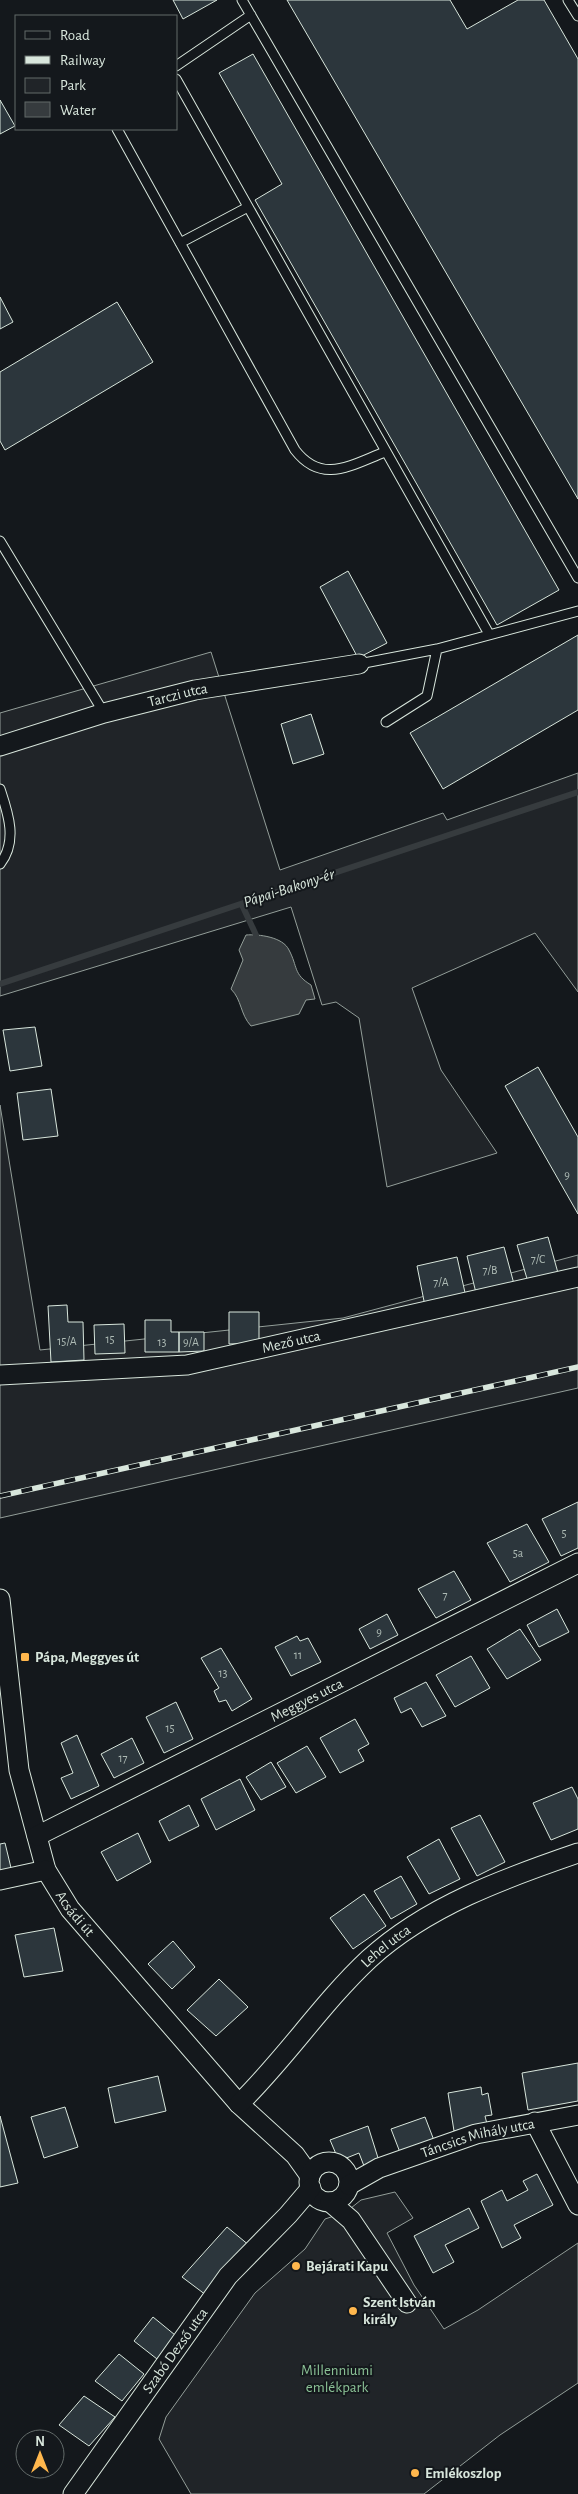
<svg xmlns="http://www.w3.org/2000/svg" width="578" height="2494" font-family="'Alegreya Sans',sans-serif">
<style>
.green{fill:#202428;stroke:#939e99}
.water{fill:#363b3e;stroke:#939e99}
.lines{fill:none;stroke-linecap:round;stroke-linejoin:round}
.stream{stroke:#363b3e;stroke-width:6}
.building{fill:#2c363c;stroke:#d8e6dc}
.service-casing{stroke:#d8e6dc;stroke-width:11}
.minor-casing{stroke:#d8e6dc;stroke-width:21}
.service{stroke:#14181c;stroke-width:9}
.minor{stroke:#14181c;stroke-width:19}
.rail-casing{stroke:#d8e6dc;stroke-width:5.5}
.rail{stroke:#14181c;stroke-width:4;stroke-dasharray:11;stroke-linecap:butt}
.poi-dot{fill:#ffb74d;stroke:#14181c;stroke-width:2}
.labels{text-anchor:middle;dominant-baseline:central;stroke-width:4;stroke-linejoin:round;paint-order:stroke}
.number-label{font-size:12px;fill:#adbab4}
.street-label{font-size:15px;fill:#d8e6dc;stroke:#14181c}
.poi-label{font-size:15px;font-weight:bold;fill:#d8e6dc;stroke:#14181c;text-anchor:start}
.park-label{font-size:15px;fill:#8ac095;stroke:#14181c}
.water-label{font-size:16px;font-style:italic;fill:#d8e6dc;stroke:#14181c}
</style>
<rect width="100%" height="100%" fill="#14181c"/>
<path class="green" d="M211,652L280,870L443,813L447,820L578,773V992L535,933L412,988L441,1070L497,1153L387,1187L359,1018L336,1002L322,1005L291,907L0,996V713Z
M0,1105L40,1350L343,1318L578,1255V1388L0,1518Z
M395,2192L413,2218L387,2233L414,2285L444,2329L478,2310L578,2243V2383L500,2435L424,2494H191L159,2439L166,2417L255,2293L305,2249L325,2219L346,2212L361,2200Z"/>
<path class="water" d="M246,935C259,934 283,937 289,950C298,967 293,974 311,985L315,999L306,1000L299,1014L251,1026C240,1014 242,1000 231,989L243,960L239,950Z"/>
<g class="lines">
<path class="stream" d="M242,905L256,935
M0,984L578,792"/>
</g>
<path class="building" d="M173,0H217L183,19Z
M287,0H450L467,29L518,0H544L578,59V499Z
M253,54L559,590L497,625L255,200L282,184L219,73Z
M0,100L15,126L0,134Z
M0,297L13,322L0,329Z
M117,302L153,362L5,450L0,441V372Z
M348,571L387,643L358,658L320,587Z
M578,635V710L443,789L410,733Z
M311,714L324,754L293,764L281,724Z
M35,1027L42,1066L10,1071L3,1030Z
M538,1067L578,1137V1214L505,1086Z
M51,1089L58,1136L23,1140L17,1093Z
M548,1237L558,1273L528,1282L517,1245Z
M504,1247L514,1284L476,1293L467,1256Z
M457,1257L466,1297L425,1306L417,1266Z
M67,1305L68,1322H83L84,1360L51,1362L48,1306Z
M229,1312H259V1343L229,1344Z
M145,1320H171V1332H179V1352H145Z
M124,1324L125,1353L95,1354L94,1325Z
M179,1332H204V1351L179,1352Z
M578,1502V1548L561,1556L542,1519Z
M527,1524L549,1562L510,1582L487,1543Z
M454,1571L471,1600L436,1618L418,1589Z
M557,1609L569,1632L539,1647L527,1625Z
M387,1614L398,1635L370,1649L359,1629Z
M520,1629L541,1660L507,1679L487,1649Z
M297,1636L300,1641L308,1638L321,1662L291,1676L275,1647Z
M221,1648L252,1699L232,1711L226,1700L219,1702L214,1691L219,1688L201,1658Z
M471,1656L490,1688L455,1707L436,1675Z
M426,1682L446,1716L422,1727L411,1708L401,1713L394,1698Z
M176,1702L193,1739L164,1753L146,1717Z
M355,1719L369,1744L358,1750L364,1761L340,1773L320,1738Z
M77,1735L99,1786L71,1799L61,1778L73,1773L61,1743Z
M132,1738L144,1763L114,1778L101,1754Z
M307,1746L326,1777L296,1793L277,1763Z
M271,1762L286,1787L261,1800L246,1777Z
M240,1779L255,1810L216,1830L201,1799Z
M572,1787L578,1799V1829L551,1840L533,1803Z
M189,1805L199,1826L169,1841L159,1821Z
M480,1815L505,1862L477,1876L451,1828Z
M138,1833L151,1862L117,1881L101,1852Z
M439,1839L460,1879L429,1894L407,1857Z
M5,1843L12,1872L0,1875V1844Z
M401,1876L417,1904L391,1919L374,1891Z
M364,1894L386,1926L353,1949L330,1918Z
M54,1928L63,1971L24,1977L15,1935Z
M173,1941L195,1967L172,1989L148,1964Z
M219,1979L248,2007L216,2036L187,2010Z
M578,2063V2101L528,2110L522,2073Z
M158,2076L166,2111L115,2123L108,2088Z
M481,2087L482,2095L488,2093L492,2115L485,2116L487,2124L454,2131L448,2093Z
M65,2107L78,2147L44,2158L31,2117Z
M0,2116L18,2183L0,2187Z
M425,2117L435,2143L401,2155L391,2129Z
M368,2126L379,2161L364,2166L359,2153L339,2161L330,2140Z
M537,2174L553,2205L514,2225L521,2238L502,2248L481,2201L502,2190L507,2201L528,2190L523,2181Z
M469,2208L479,2228L445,2245L454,2262L433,2273L414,2236Z
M227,2227L250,2246L206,2295L182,2277Z
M153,2317L175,2335L157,2359L134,2341Z
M119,2354L144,2374L122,2401L95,2381Z
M84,2396L115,2417L89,2446L59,2425Z"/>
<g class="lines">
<g class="service-casing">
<path id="service" d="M242,0L578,578
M568,0L578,16
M176,66L251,15
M176,79L489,634
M117,129L295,450C322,485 351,465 385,452
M180,243L248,207
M0,541L104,713
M359,664L437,649L578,611
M386,722L427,696L437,649
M0,789C8,813 18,841 0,864"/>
</g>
<g class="minor-casing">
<g id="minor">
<path id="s1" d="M0,746L104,713L195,690L359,664"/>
<path id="s2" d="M0,1375L187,1365L578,1277"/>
<path id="s3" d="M0,1599L19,1770L46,1870L70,1909L239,2104L295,2155L310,2176"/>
<path id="s4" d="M37,1836L578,1563"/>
<path d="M0,1880L46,1870"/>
<path id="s5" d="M239,2104C286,2058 322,2003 369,1959C427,1906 505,1878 578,1853"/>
<path d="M535,2122L578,2205"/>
<circle cx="329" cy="2182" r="20"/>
<path id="s6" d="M349,2185L379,2168L476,2134L578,2115"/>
<path d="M330,2202L351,2220L407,2303"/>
<path id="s7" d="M73,2494L228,2276L288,2215L311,2188"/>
</g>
</g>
<use href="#service" class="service"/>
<use href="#minor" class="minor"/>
<g class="rail-casing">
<path id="rail" d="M0,1496L578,1367"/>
</g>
<use href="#rail" class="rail"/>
</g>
<g class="poi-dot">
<rect x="20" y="1652" width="10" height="10" rx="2.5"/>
<circle cx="296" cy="2266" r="5"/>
<circle cx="353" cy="2311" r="5"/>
<circle cx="415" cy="2473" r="5"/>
</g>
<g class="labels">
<g class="number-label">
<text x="567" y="1175">9</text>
<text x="538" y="1259">7/C</text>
<text x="490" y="1270">7/B</text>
<text x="441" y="1282">7/A</text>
<text x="110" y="1339">15</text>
<text x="67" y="1341">15/A</text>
<text x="162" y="1342">13</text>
<text x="191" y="1342">9/A</text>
<text x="564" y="1533">5</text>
<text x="518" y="1553">5a</text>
<text x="445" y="1595">7</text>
<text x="379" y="1632">9</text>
<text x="298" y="1655">11</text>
<text x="223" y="1673">13</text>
<text x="170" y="1728">15</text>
<text x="123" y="1758">17</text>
</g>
<g class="street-label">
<text stroke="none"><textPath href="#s1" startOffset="185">Tarczi utca</textPath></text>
<text stroke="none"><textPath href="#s2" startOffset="294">Mező utca</textPath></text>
<text stroke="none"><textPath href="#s4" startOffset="302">Meggyes utca</textPath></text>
<text stroke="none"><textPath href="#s3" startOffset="328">Acsádi út</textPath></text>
<text stroke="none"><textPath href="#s5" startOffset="216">Lehel utca</textPath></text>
<text stroke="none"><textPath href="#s6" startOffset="138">Táncsics Mihály utca</textPath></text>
<text stroke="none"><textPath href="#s7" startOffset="176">Szabó Dezső utca</textPath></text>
</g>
<g class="poi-label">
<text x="35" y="1657">Pápa, Meggyes út</text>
<text x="306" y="2266">Bejárati Kapu</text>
<text x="363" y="2302">Szent István<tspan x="363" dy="17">király</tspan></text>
<text x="425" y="2473">Emlékoszlop</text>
</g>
<g class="park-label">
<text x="337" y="2370">Millenniumi<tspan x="337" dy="17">emlékpark</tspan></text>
</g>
<g class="water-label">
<text transform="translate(289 888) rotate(-18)">Pápai-Bakony-ér</text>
</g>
</g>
<rect x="15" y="15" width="162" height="115" fill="#14181c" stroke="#626a69"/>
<rect x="25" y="31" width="25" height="8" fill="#14181c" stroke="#626a69"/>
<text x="60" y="40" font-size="15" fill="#d8e6dc">Road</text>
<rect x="25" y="56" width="25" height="8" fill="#d8e6dc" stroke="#626a69"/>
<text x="60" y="65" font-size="15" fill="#d8e6dc">Railway</text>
<rect x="25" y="78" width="25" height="15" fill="#202428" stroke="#626a69"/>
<text x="60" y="90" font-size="15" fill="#d8e6dc">Park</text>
<rect x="25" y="102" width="25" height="15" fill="#363b3e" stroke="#626a69"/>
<text x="60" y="115" font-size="15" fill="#d8e6dc">Water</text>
<g transform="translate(40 2454)"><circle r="24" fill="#14181c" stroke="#626a69"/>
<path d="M0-4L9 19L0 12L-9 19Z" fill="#ffb74d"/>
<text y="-8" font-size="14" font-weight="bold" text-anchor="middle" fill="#d8e6dc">N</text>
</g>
</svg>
